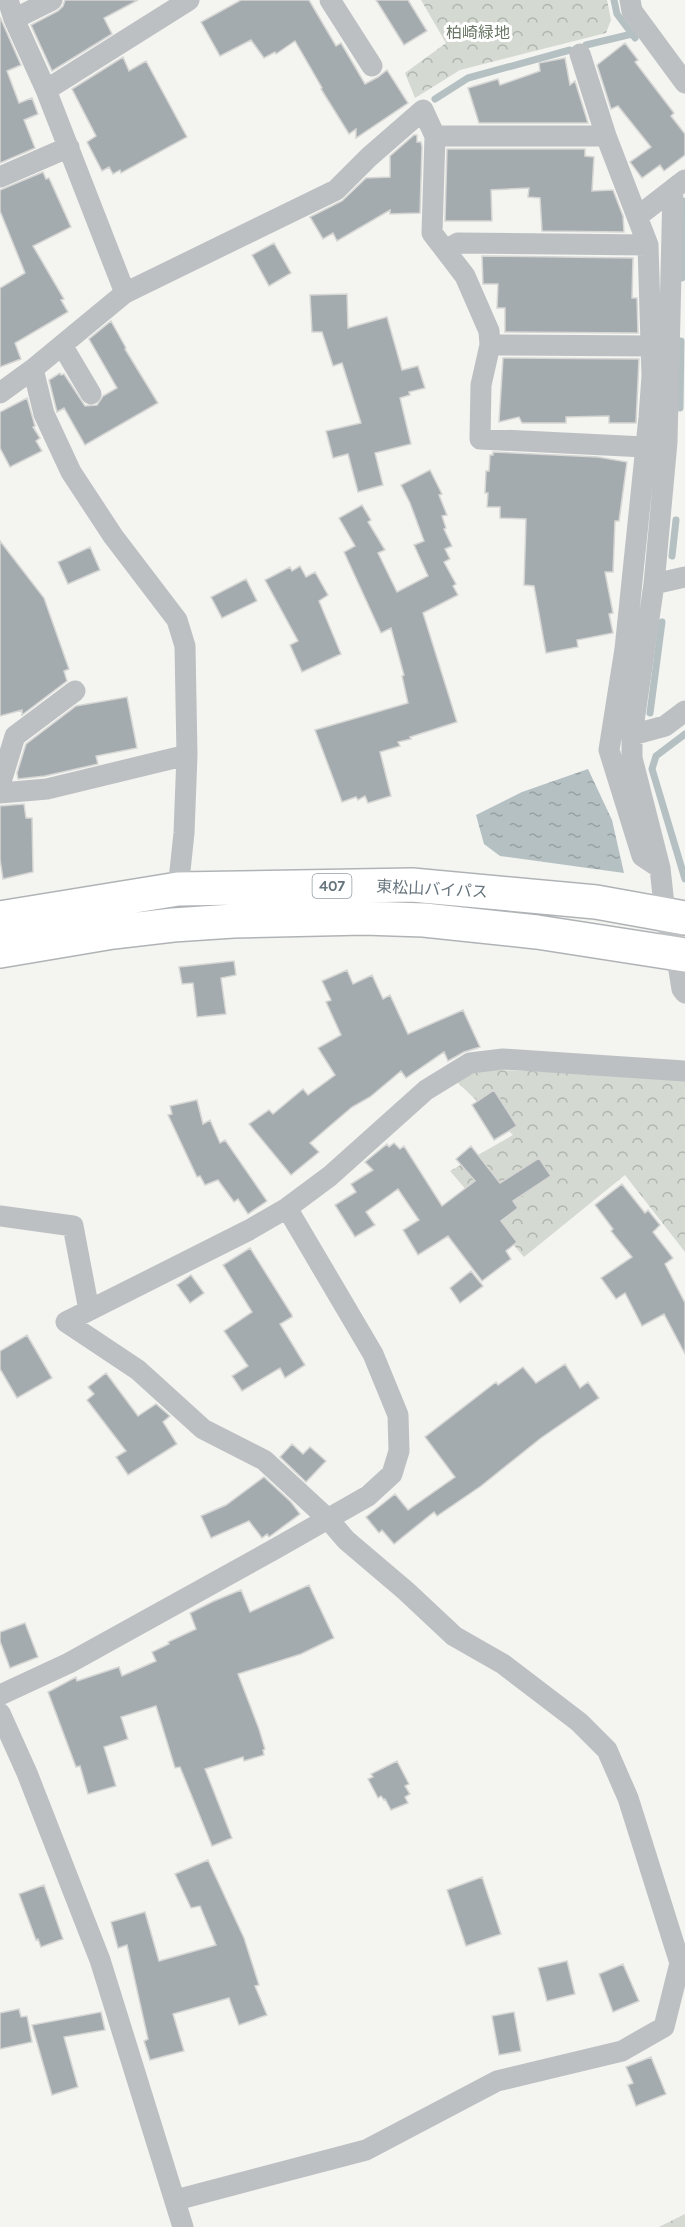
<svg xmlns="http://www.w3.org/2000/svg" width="685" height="2227" font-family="Karla,'Noto Sans JP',sans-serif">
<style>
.forest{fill:url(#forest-crowns)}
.water{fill:url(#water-ripples)}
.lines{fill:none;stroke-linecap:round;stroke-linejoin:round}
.stream{stroke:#b5c0c3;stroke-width:7}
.building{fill:#a4abaf;stroke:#d6d6d4;stroke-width:1.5}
.highway-casing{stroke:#b0b3b6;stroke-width:36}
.street{stroke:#bcc0c2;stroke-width:21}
.highway{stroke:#fff;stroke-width:33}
.labels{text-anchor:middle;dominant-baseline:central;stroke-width:6;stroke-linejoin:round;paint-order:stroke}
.shield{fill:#fff;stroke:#959ea5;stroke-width:1.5}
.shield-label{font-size:15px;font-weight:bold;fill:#67757e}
.park-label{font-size:16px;fill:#697665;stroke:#fff}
.street-label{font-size:16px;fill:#67757e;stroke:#fff}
</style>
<defs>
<pattern id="forest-crowns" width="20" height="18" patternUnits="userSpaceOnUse" patternTransform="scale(1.5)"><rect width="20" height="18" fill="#d4d9d1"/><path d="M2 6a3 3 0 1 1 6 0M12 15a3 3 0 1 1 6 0" fill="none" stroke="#b0b5af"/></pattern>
<pattern id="water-ripples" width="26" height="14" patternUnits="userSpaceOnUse" patternTransform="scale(1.5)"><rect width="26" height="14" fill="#b5c0c3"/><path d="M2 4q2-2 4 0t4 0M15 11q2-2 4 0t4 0" fill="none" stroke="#97a1a4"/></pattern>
</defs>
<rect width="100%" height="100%" fill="#f4f4f1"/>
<path class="forest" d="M421,0H607L611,20L606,33L460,70L415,98L405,73L446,43Z
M472,1069L685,1077V1252L625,1175L524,1257L450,1171L513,1135L455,1080Z
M685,2214V2227H659Z"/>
<path class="water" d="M588,769L612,820L624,873L500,856L484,844L476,815L522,792Z"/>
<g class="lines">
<path class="stream" d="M614,0L617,14L635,38
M586,45L632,34
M435,99L468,78L570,50
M682,278L685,201
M680,408L681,341
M672,556L676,520
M650,713L662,622
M685,734L656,756L652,769L685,879"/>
</g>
<path class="building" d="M65,0H138L104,18L112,34L52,71L31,25L58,11L63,6Z
M241,0H309L336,46L341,43L365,84L378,77L387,70L408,103L356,138V129L349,134L321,89L322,88L295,41L276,54L275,52L264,58L251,40L220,56L201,22Z
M376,0H408L427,31L404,45Z
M0,17L21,65L7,71L19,103L32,98L38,114L24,120L35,148L0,163Z
M625,43L638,60L635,62L674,113L671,116L685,134V155L664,171L660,165L642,178L630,162L651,147L618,106L611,109L597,65Z
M123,57L129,71L146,61L187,137L121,173L120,170L113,174L109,167L102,171L87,142L96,136L72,89Z
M565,58L570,85L575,81L588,123H479L468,88L498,79L500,85L540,71L539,63Z
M414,135H417V142H421L422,147L420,213L390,214V210L337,241L333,233L323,239L310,217L342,201L366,178L390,177V156Z
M447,149H585V156L594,157L592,191L613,190L623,216L624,232L542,231L540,198L528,197L529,188L491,190L492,221H445Z
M43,172L46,179L49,178L71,227L33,246L64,299L61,300L68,312L15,343L21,359L0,367V288L25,273L0,211V190Z
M274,243L291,273L269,286L252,255Z
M482,256L633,258L632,298H637L638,333L505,332V308H497L498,284H483Z
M347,294L348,328L387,317L402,370L418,366L425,388L409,392L410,395L400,398L411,444L375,453L383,485L358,492L348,454L333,458L326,431L361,423L342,363L333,366L322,332H312L310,295Z
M111,321L126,348L125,349L158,403L85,445L64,408L57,412L49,380L60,373L61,375L64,374L85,406L97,405L103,396L117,388L89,339Z
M503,358L639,359L636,423H609V416L566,417V423H522L519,417L499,422Z
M27,398L35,426L33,427L40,438L36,441L42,451L10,467L0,448V412Z
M493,452L598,457L627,462L619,521H615L613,572H605L613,613L609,614L613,633L577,640L578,647L546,653L534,586L524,585L526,519L500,518V507H487L488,493H485L486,471H489L490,455H493Z
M430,470L442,494L439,495L447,515L442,516L446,528L444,529L452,546L445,549L450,559L444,562L456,584L453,586L458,595L423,613L457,722L410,737L411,739L398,742L400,746L380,752L391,796L368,803L365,796L358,800L356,797L342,802L315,730L408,703L402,676L404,675L391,628L381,633L344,552L355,546L339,518L362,505L371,520L368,522L385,550L378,553L397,592L428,576L414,545L424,541L410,503L401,485Z
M0,541L44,598L69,669L64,671L67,681L22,715V710L0,716Z
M90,547L100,570L68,584L58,562Z
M300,566L306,577L315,572L328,595L319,601L341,654L302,672L290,645L298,641L265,580L290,567L292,571Z
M246,579L257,601L222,618L211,597Z
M127,697L137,748L96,756L98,764L45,776L18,779L17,773L26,744L76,706Z
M24,804L26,818H32L33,872L3,879L0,859V806Z
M234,961L236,975L221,978L226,1014L197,1017L193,983L182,984L179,967Z
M347,970L353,984L372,975L383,999L390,995L408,1034L463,1010L480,1047L464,1052L448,1061L444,1052L406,1078L401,1071L370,1097L352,1107L310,1143L319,1152L291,1175L249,1124L269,1110L273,1114L303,1089L308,1095L335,1075L318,1048L341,1035L326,1002L331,1000L322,981Z
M494,1090L517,1126L494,1140L472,1105Z
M197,1100L203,1124L210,1120L220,1143L225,1140L267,1201L248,1214L238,1199L234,1202L218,1180L205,1185L200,1176L197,1177L168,1115L172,1114L170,1106Z
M394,1143L400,1149L404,1146L442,1206L475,1181L456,1159L471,1146L500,1183L539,1158L551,1176L513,1201L518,1208L501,1221L517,1242L506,1251L511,1259L482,1281L448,1236L418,1255L403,1230L419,1220L398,1189L366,1212L375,1225L355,1237L335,1205L356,1192L351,1184L373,1170L365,1162L387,1144L389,1147Z
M622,1184L645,1213L648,1210L660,1225L653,1232L673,1258L665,1264L685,1303V1354L664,1314L642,1326L625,1293L616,1299L601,1278L632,1257L611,1231L613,1229L595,1205Z
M250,1248L292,1315V1317L280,1324L305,1365L285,1378L280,1368L242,1391L232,1376L248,1366L224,1331L252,1312L223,1265Z
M471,1271L483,1286L460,1303L450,1288Z
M191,1275L204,1293L190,1303L177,1285Z
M27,1335L52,1378L17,1398L0,1369V1351Z
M565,1364L580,1388L588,1382L599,1398L541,1438L481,1486L437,1516L434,1512L394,1544L382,1530L379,1533L366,1517L395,1494L408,1510L455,1477L425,1437L496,1382L498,1385L523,1367L536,1383Z
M106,1373L138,1416L156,1404L170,1416L163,1422L177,1444L128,1475L116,1457L126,1451L87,1400L94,1394L88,1387Z
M292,1444L303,1454L310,1447L326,1461L306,1482L280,1457Z
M264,1477L291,1502L300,1514L269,1537L267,1534L262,1538L249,1521L211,1538L201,1516L226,1505Z
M309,1585L334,1638L301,1654L238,1674L259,1729L265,1749L263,1750L264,1755L244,1761L243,1757L205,1769L232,1838L212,1846L180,1767L175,1768L156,1706L121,1717L128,1739L104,1747L116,1786L88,1794L80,1766L76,1767L48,1692L76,1677L77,1681L119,1667L122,1676L156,1661L152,1652L169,1644L168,1642L196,1629L190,1613L214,1601L241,1590L250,1612Z
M25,1623L38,1657L10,1668L0,1641V1632Z
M397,1761L409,1784L405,1786L410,1794L405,1797L408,1803L391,1810L385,1799L384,1800L381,1796L378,1798L368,1779L373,1777L371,1774Z
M208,1860L244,1938L259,1985L255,1986L267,2015L239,2025L229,1998L173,2014L184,2051L150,2060L144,2041L148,2039L127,1945L118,1948L111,1922L145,1912L159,1961L216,1945L200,1906L191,1908L175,1874Z
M482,1877L501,1934L466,1946L447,1890Z
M44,1885L63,1939L41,1947L38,1939L36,1940L19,1894Z
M567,1961L575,1994L547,2001L538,1968Z
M623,1964L639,2001L613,2012L599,1974Z
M19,2009L21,2017L27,2016L32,2042L0,2049V2013Z
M101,2012L105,2030L64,2037L78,2087L52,2095L32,2025Z
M514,2012L521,2051L499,2055L492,2016Z
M651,2057L666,2094L636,2106L628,2085L633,2083L626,2067Z"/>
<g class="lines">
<g class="highway-casing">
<path id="highway" d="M0,918L178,889L412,885L596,902L685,918
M0,951L113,932L173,925L233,921L364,918L424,920L537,932L685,955"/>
</g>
<path class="street" d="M8,0L14,19L46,90L125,293
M330,0L372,66
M630,0L632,11L685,83
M14,19L52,0
M580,54L606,136L648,245L652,376L649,417L625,649L609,750L642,856L660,868
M46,90L189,0
M435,136H606
M0,177L69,147
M685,180L673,189L667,442L654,584L632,735V758L660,868L665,914L676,952L682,989L685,993
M637,217L673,189
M445,250L458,243L648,245
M62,345L91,394
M490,345L651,346
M33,369L44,414L71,472L113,536L177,620L185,646L187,755L184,833L178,889
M0,393L33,369L125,293L336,190L369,157L423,110L435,136L432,233L465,276L489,331L490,345L481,385L480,439L645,447
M654,584L685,577
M632,735L665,726L685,711
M0,785L15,736L75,691
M0,793L47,789L187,755
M0,1216L73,1226L89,1310
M66,1322L138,1370L203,1429L264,1460L328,1519L346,1540L406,1591L454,1636L503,1664L579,1722L607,1750L628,1798L680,1963L664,2027L622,2051L497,2081L366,2150L176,2200
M66,1322L249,1230L287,1208L330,1176L426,1090L470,1063L503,1059L685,1071
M0,1695L69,1663L273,1550L368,1496L392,1474L399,1451L398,1415L373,1354L287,1208
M0,1713L27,1773L100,1960L183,2227"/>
<use href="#highway" class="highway"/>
</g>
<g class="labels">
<rect class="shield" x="312.5" y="874" width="39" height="24" rx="4.5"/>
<g class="shield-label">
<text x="332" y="886">407</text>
</g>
<g class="park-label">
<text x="478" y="32">柏崎緑地</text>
</g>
<g class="street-label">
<text transform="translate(432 889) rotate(3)">東松山バイパス</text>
</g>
</g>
</svg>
